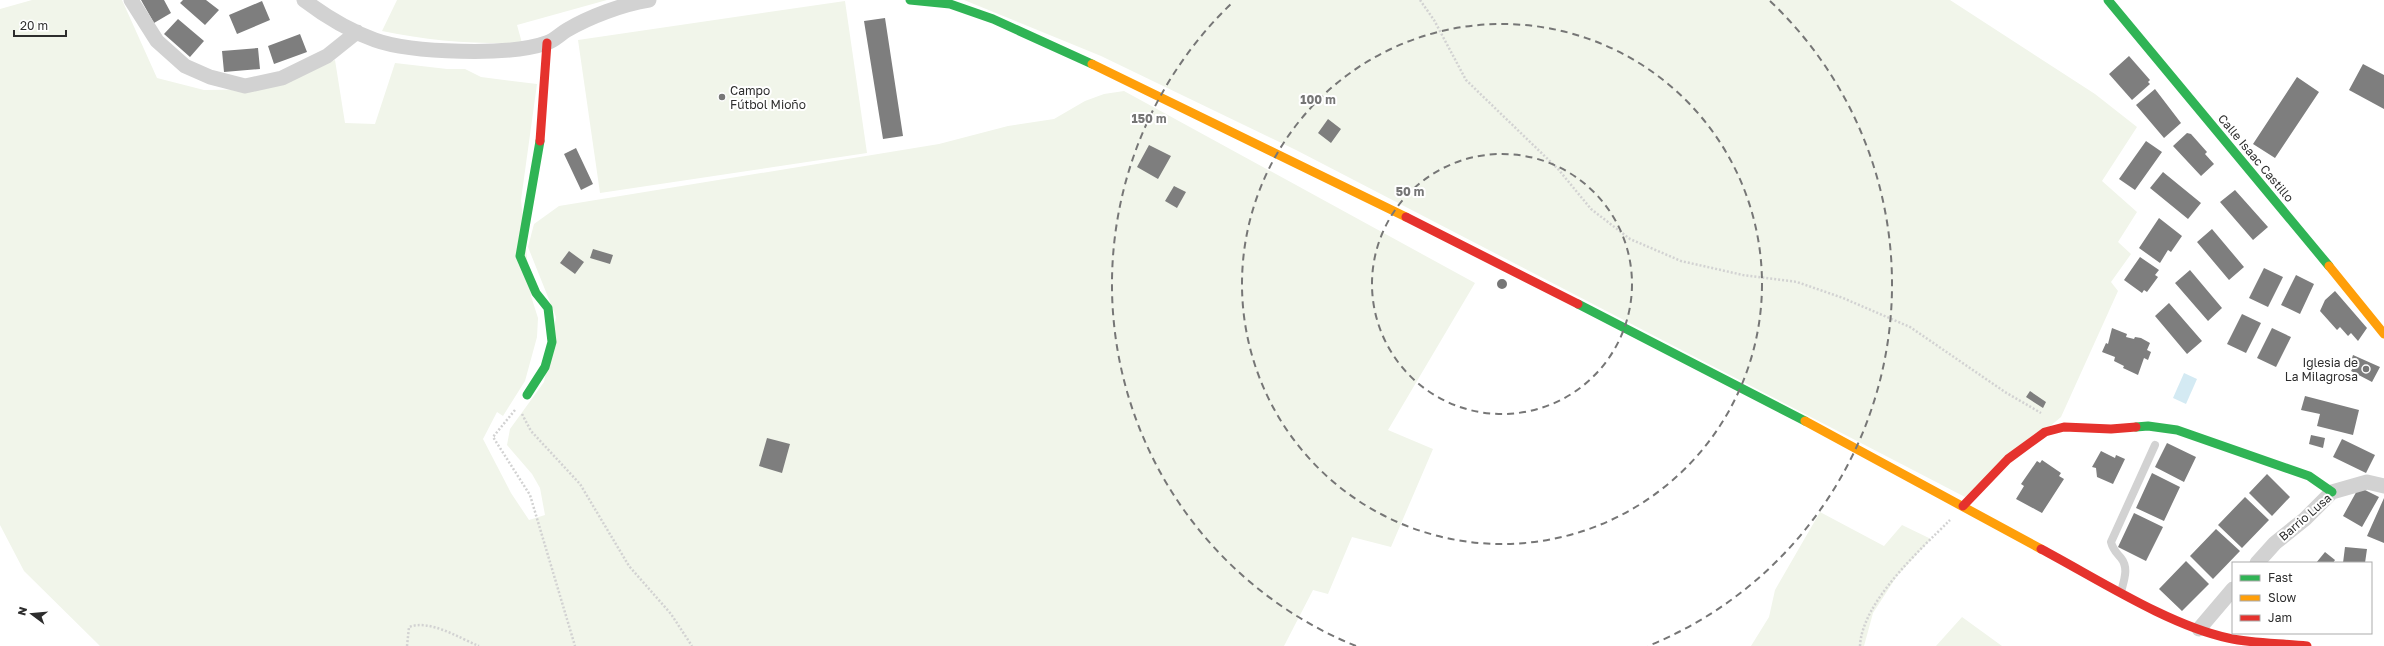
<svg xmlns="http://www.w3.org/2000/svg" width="2384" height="646" font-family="'Golos Text',sans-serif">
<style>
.green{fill:#f1f5ea}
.water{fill:#d4eaf3}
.building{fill:#7e7e7e}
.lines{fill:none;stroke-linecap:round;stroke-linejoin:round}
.path{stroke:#d2d2d2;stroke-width:2.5;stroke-dasharray:2 2;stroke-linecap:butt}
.lane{stroke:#d2d2d2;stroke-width:8}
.street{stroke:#d2d2d2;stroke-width:15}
.fast{stroke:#30b455;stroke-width:9}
.slow{stroke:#ff9f0a;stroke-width:9}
.jam{stroke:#e5322d;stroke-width:9}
.ring{fill:none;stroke:#767676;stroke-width:2;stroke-dasharray:7 5}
.poi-dot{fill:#767676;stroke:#fff;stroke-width:1.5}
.labels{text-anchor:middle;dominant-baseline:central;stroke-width:4;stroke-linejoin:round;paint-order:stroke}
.poi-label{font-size:12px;fill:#2d2d2d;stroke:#fff;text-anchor:start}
.street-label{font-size:12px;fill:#2d2d2d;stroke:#fff}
.centre{fill:#767676;stroke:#fff;stroke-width:2}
.ring-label{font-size:12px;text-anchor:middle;font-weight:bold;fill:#767676;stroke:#fff;stroke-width:4;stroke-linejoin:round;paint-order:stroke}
</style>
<rect width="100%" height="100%" fill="#fff"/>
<path class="green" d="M32,0H122L157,78L204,90L266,89L335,60L345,123L375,124L395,63L447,69H465L481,77L537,84L521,200L531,296L538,318L537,337L525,381L503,416L497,412L483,439L511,493L529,520L545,515L540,488L532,474L507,445L510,429L544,382L556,317L528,247L534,224L559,206L939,144L1008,126L1054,119L1085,101L1104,94L1124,91L1475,283L1388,430L1433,449L1391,547L1352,537L1328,594L1313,590L1284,646H100L24,571L0,525V9Z
M397,0H607L517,25L522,43C474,44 429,41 382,31Z
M964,0H1950L2095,94L2137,127L2102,181L2137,212L2118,242L2131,254L2111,282L2118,291L2061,417L1965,497L1296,150L1101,56Z
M845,1L867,153L600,193L578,40Z
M1820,512L1884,546L1902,525L1931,539L1897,576L1873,613L1864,646H1751L1769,617L1775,590Z
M1962,617L2002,646H1936Z"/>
<path class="water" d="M2184,373L2197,379L2186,404L2173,398Z"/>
<path class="building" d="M141,0H164L171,13L154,23Z
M183,0H206L219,10L205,25L180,3Z
M262,1L270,20L237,34L229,15Z
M885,18L903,136L883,139L864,21Z
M178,19L204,41L190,57L164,34Z
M300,34L307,52L274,64L268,46Z
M258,48L260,69L224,72L222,51Z
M2129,56L2150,80L2148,82L2150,84L2132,100L2109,74Z
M2363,64L2384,75V109L2349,90Z
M2297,77L2319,92L2275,158L2253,144Z
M2155,89L2181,123L2164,138L2136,105Z
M1328,119L1341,129L1331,143L1318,133Z
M2187,133L2191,134L2207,152L2205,154L2214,164L2201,176L2173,146Z
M2146,141L2162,152L2135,190L2119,179Z
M1149,145L1171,156L1158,179L1137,167Z
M576,148L593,184L581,190L564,154Z
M2163,172L2201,203L2188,219L2150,188Z
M1174,186L1186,192L1177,208L1165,201Z
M2235,190L2268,227L2253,240L2220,202Z
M2159,218L2182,236L2171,252L2168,250L2160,263L2139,248Z
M2212,229L2244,267L2229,280L2197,242Z
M593,249L613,255L610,264L590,258Z
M569,251L584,262L575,274L560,263Z
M2140,257L2159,270L2155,275L2158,277L2147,292L2144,290L2142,293L2124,280Z
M2264,268L2283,277L2268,307L2249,298Z
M2190,270L2222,308L2208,321L2175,283Z
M2296,275L2314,284L2300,314L2281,305Z
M2335,291L2367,328L2358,341L2351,333L2348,336L2340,327L2337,330L2320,311L2325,300Z
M2169,303L2202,341L2187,354L2155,316Z
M2242,314L2261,323L2246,353L2227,344Z
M2112,328L2127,334L2126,337L2134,339L2135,337L2141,338L2150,343L2147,350L2151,352L2148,360L2144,358L2138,375L2123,368L2124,366L2114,361L2115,357L2102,352L2106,343L2108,344Z
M2272,328L2291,337L2276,367L2257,358Z
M2353,355L2380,367L2372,382L2351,371L2356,363L2351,361Z
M2030,391L2046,402L2043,408L2026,397Z
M2305,396L2359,410L2353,435L2317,426L2320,414L2301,410Z
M2311,435L2325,438L2323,448L2309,444Z
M767,438L790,444L782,473L759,466Z
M2342,439L2375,455L2366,473L2333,457Z
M2167,443L2196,457L2184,482L2155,467Z
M2101,451L2115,458L2116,455L2125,459L2113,484L2097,477L2096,468L2092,467Z
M2042,460L2061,473L2059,476L2064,479L2042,513L2016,499L2024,486L2021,484L2037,461L2040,463Z
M2152,473L2180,487L2164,521L2136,508Z
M2267,474L2290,497L2272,516L2249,493Z
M2359,487L2379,497L2362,527L2343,516Z
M2245,497L2269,520L2242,548L2218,525Z
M2384,498V543L2367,536Z
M2134,513L2163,527L2146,561L2118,547Z
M2216,529L2240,551L2213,579L2190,556Z
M2345,547L2367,549L2365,563H2343Z
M2325,552L2335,560L2333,563H2316Z
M2186,561L2209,584L2182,611L2159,589Z"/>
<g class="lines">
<path class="path" d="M1420,0L1434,20L1466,80L1558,169L1591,209L1630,239L1681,261L1743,275L1797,282L1843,298L1910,327L2005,392L2041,413
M515,410L493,437L530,495L575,646
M522,414L531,431L580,484L629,566L671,614L692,646
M407,646L409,627C430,619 459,638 479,646
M1860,646C1862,602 1920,550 1950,520"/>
<path class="lane" d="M2121,592C2124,580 2129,568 2121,558C2116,552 2113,550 2111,542L2155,445"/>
<path class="street" d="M131,0L157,41L185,66L210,77L245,86L282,78L327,56L357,32
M304,0C325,16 350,31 375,40C411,53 511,56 546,43C554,41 560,34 567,30C589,17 623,4 649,0
M2257,563L2275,543L2305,519L2332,492L2367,482L2384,486
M2199,629L2233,589"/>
<path class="fast" d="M910,0L950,4L993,19L1092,64
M2108,0L2329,266
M1578,304L1805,421
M527,395L545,367L552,342L548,308L536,293L520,256L540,141
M2136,427L2148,426L2177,430L2309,476L2332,492"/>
<path class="slow" d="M1092,64L1406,217
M2329,266L2384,334
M1805,421L2041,549"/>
<path class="jam" d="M540,141L547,43
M1406,217L1578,304
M1963,506L2008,459L2045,432L2064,427L2111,429L2136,427
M2041,549C2096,578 2168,625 2228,638C2254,644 2281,643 2307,646"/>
</g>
<g class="ring">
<circle cx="1502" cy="284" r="130"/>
<circle cx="1502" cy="284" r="260"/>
<path d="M1356 646A390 390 0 0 1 1234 1M1770 1A390 390 0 0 1 1648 646"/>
</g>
<g class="poi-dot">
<circle cx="722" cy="97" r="4"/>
<circle cx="2366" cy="369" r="4"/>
</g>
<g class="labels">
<g class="poi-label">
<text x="730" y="90">Campo<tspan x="730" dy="14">Fútbol Mioño</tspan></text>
<text x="2358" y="362" text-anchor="end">Iglesia de<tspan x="2358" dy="14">La Milagrosa</tspan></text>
</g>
<g class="street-label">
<text transform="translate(2256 158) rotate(50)">Calle Isaac Castillo</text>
<text transform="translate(2305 517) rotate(-41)">Barrio Lusa</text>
</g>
</g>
<circle cx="1502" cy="284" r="6" class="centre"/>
<g class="ring-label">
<text x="1318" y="104">100 m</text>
<text x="1149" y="123">150 m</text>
<text x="1410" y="196">50 m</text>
</g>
<rect x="2232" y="562" width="140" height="72" fill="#ffffff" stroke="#ababab"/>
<rect x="2240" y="575" width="20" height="6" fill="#30b455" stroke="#ababab"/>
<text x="2268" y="582" font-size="12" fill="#2d2d2d">Fast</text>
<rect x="2240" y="595" width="20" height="6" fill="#ff9f0a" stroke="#ababab"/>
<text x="2268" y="602" font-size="12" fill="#2d2d2d">Slow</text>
<rect x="2240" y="615" width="20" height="6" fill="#e5322d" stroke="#ababab"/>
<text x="2268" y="622" font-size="12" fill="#2d2d2d">Jam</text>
<g transform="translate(32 614) rotate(286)" stroke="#ffffff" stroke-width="3" paint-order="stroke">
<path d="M0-3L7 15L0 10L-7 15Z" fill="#2d2d2d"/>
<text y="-6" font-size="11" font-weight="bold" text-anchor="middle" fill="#2d2d2d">N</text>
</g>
<path d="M14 30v6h52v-6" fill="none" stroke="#2d2d2d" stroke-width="2"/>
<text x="20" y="30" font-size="12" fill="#2d2d2d" stroke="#ffffff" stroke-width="3" paint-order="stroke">20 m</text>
</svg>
